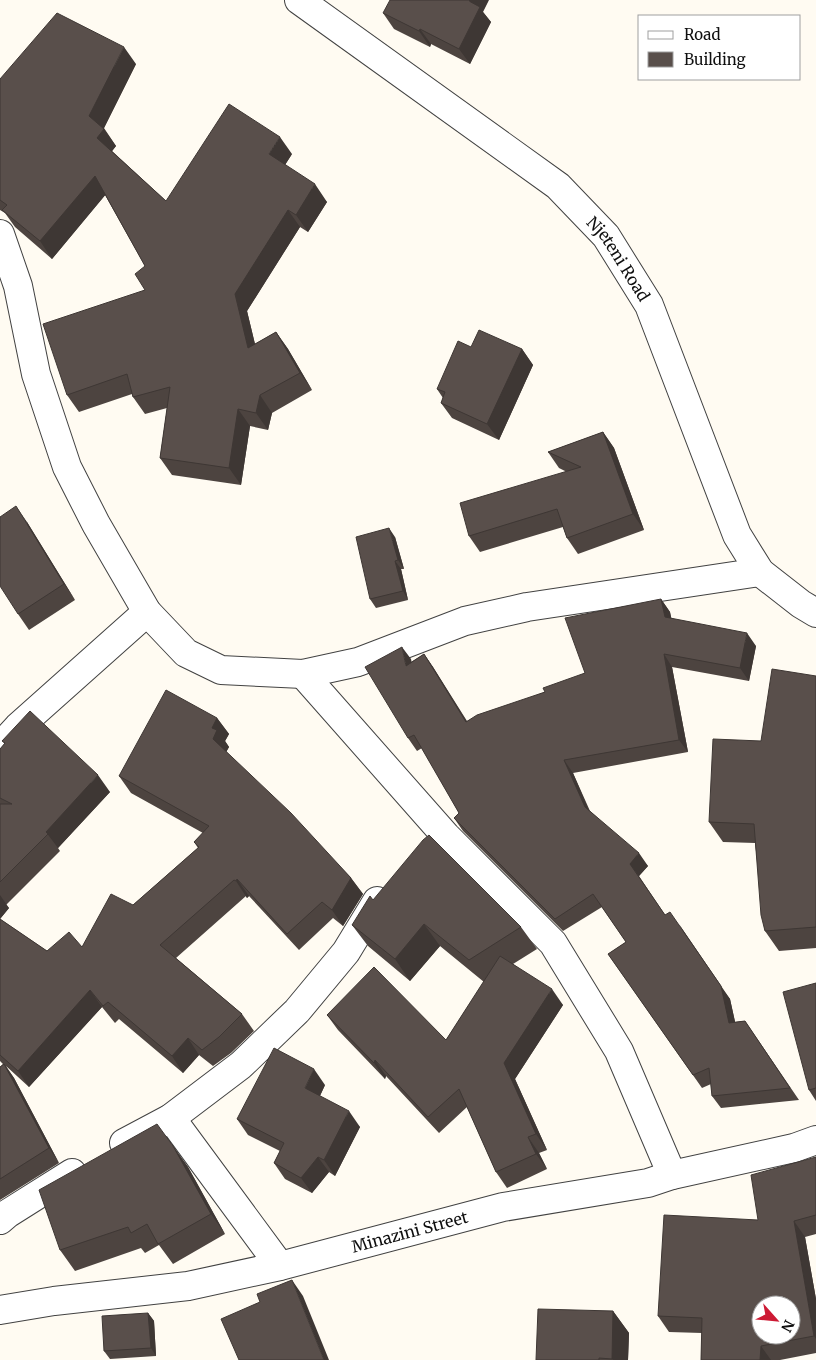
<svg xmlns="http://www.w3.org/2000/svg" width="816" height="1360" font-family="Merriweather,serif">
<style>
.lines{fill:none;stroke-linecap:round;stroke-linejoin:round}
.minor-casing{stroke:#424242;stroke-width:30}
.minor{stroke:#fff;stroke-width:28}
.wall{fill:#4d4440}
.shaded-wall{fill:#3e3734}
.building{fill:#594f4b;stroke:#3e3734;fill-rule:evenodd}
.labels{text-anchor:middle;dominant-baseline:central;stroke-width:5;stroke-linejoin:round;paint-order:stroke}
.street-label{font-size:16px;fill:#0f0f0f;stroke:#fff}
</style>
<rect width="100%" height="100%" fill="#fffbf2"/>
<g class="lines">
<g class="minor-casing">
<g id="minor">
<path id="s1" d="M299,0L558,186L606,236L649,305L737,535L760,572L801,604L816,613"/>
<path d="M0,234L18,286L36,374L67,467L96,524L147,612L186,653L221,670L303,674L358,662L465,621L527,607L760,572"/>
<path d="M303,674L446,836L553,943L619,1051L672,1175"/>
<path d="M0,747L18,727L147,612"/>
<path d="M171,1118L280,1266"/>
<path d="M124,1143L171,1118L241,1065L297,1011L346,952L377,901"/>
<path d="M0,1220L7,1214L72,1173"/>
<path id="s2" d="M0,1310L54,1301L188,1286L280,1266L503,1207L648,1183L672,1175L794,1148L816,1140"/>
</g>
</g>
<use href="#minor" class="minor"/>
</g>
<path class="wall" d="M483,12L491,22L470,64L431,44L430,47L394,29L383,13Z
M136,64L104,128L116,146L112,151L166,201L292,154L285,165L327,202L308,232L300,227L247,311L255,344L276,332L288,349L312,390L272,413L268,430L250,426L241,485L172,475L160,458L167,408L145,414L133,397L132,394L79,412L67,395L145,290V266L105,195L52,259L15,227L5,213L0,210V79Z
M471,347L522,349L533,365L499,440L452,418L441,403L443,398L437,389Z
M603,432L614,448L644,530L578,554L567,538L563,527L480,552L469,536L567,472L559,468L548,452Z
M27,522L75,600L29,630L18,614Z
M395,537L404,569H401L408,600L376,608L370,599Z
M661,599L670,612L671,618L756,646L749,681L672,667L688,752L573,773L590,811L648,866L639,876L665,915L730,999L735,1022L745,1021L799,1100L721,1108L712,1096L711,1084L702,1088L608,954L626,942L602,907L563,931L463,831L454,818L459,813L422,748L417,751L408,738L411,659V662L424,654L433,667L467,721L545,692L585,673Z
M816,676V948L779,951L765,931L755,843L723,842L709,822L761,741Z
M217,718L229,734L225,741L229,747L226,752L351,878L363,894L343,926L333,918L299,950L249,896L247,898L246,896L176,958L242,1014L254,1031L231,1053L213,1066L199,1055L183,1073L119,1019L115,1023L102,1007L29,1087L6,1066L14,1078L59,1163L0,1200V1067L3,1064L0,1061V749L5,744L2,741L110,792L58,848L60,851L6,905L9,908L0,919L47,951L82,947L133,905L198,848L194,842L203,833L131,793L119,776Z
M373,900L521,927L537,949L513,964L563,1005L515,1079L547,1150L539,1153L547,1169L507,1188L496,1172L467,1107L439,1133L386,1076L385,1079L338,1030L327,1015L446,1040L484,982L440,946L410,981L368,946L352,925Z
M816,983V1101L809,1090Z
M325,1085L320,1096L360,1127L335,1176L329,1172L312,1193L285,1179L274,1163L280,1151L248,1135L237,1119Z
M173,1146L188,1167L225,1234L173,1264L159,1245L145,1253L141,1248L75,1271L60,1250Z
M816,1157V1234L805,1237L816,1299V1353L780,1360H701L702,1333L669,1332L658,1316L758,1220Z
M613,1311L629,1333L628,1360H536Z
M148,1313L154,1321L156,1356L110,1359L104,1351Z"/>
<path class="shaded-wall" d="M470,0H489L483,12L491,22L470,64L459,49Z
M420,29L431,44L430,47L419,31Z
M124,47L136,64L102,132L104,129L116,146L109,155L97,138L89,116Z
M280,137L292,154L281,171L269,154Z
M95,176L107,193L52,259L40,241Z
M315,184L327,202L308,232L296,215Z
M288,210L300,227L247,311L260,365L248,348L235,294Z
M276,332L288,349L312,390L300,373Z
M522,349L533,365L499,440L487,424Z
M260,395L272,413L268,430L256,413Z
M238,409L250,426L241,485L229,468Z
M603,432L614,448L644,530L633,514Z
M16,506L27,522L75,600L64,584Z
M389,528L395,537L404,569L398,560Z
M395,561L401,569L408,600L403,591Z
M661,599L670,612L674,630L665,617Z
M747,633L756,646L749,681L740,668Z
M402,647L411,659L415,678L406,666Z
M424,654L433,667L475,735L466,722Z
M664,654L672,667L688,752L679,740Z
M217,718L229,734L225,741L229,747L224,756L213,739L212,728Z
M564,760L573,773L593,820L585,807Z
M98,775L110,792L58,848L46,832Z
M639,853L648,866L639,876L630,864Z
M351,878L363,894L343,926L332,910Z
M237,879L249,896L247,898L236,881Z
M0,895L9,908L0,919Z
M424,924L440,946L410,981L395,959Z
M679,924L730,999L738,1035L729,1023Z
M552,989L563,1005L515,1079L547,1150L536,1134L504,1063Z
M90,990L102,1007L29,1087L18,1071Z
M188,1038L199,1055L183,1073L172,1056Z
M375,1060L386,1076L385,1079L374,1063Z
M4,1064L14,1078L59,1163L49,1148Z
M314,1069L325,1085L316,1104L305,1088Z
M349,1111L360,1127L335,1176L324,1160Z
M528,1137L539,1153L547,1169L536,1154Z
M173,1146L188,1167L225,1234L211,1214Z
M318,1157L329,1172L312,1193L301,1178Z
M794,1221L805,1237L816,1299V1339L814,1336Z
M292,1280L303,1296L329,1360H324Z
M613,1311L629,1333L628,1360H613L612,1359Z
M148,1313L154,1321L156,1356L151,1348Z
M761,1346L771,1360H760Z"/>
<path class="building" d="M390,0H470L469,1L480,7L459,49L420,29L419,31L383,13Z
M57,13L124,47L89,116L104,129L97,138L166,201L229,104L280,137L269,154L315,184L296,215L288,210L235,294L248,348L276,332L300,373L260,395L256,413L238,409L229,468L160,458L170,387L133,397L127,374L67,395L43,324L145,290L135,274L145,266L95,176L40,241L2,210L7,205L0,200V79Z
M479,330L522,349L487,424L441,403L445,392L437,389L458,341L471,347Z
M603,432L633,514L567,538L557,509L469,536L460,503L581,467L548,452Z
M16,506L64,584L18,614L0,586V517Z
M389,528L398,560L395,561L403,591L370,599L356,537Z
M661,599L665,617L747,633L740,668L664,654L679,740L564,760L585,807L639,853L630,864L665,915L670,912L721,986L729,1023L745,1021L790,1088L712,1096L709,1068L693,1075L608,954L626,942L593,894L555,919L454,818L459,813L414,735L408,738L365,667L402,647L406,666L424,654L466,722L477,715L545,692L543,688L585,673L565,618Z
M772,669L816,676V927L765,931L761,915L754,824L709,822L713,739L761,741Z
M166,690L217,718L212,728L217,730L213,739L291,813L351,878L332,910L322,902L287,934L237,879L236,881L234,880L160,945L242,1014L219,1037L202,1050L188,1038L172,1056L108,1002L103,1006L90,990L18,1071L0,1055V919L47,951L69,932L82,947L111,894L133,905L199,847L194,842L209,826L119,776Z
M30,711L98,775L46,832L48,834L0,882V804H12L0,798V749L5,743L2,741Z
M429,835L521,927L469,960L424,924L395,959L352,925L370,896L373,900L423,840Z
M500,956L552,989L504,1063L536,1134L528,1137L536,1154L496,1172L459,1089L428,1117L375,1060L374,1063L327,1015L374,967L446,1040Z
M816,983V1088L809,1090L783,992Z
M274,1048L314,1069L305,1088L349,1111L324,1160L318,1157L301,1178L274,1163L284,1143L237,1119Z
M4,1064L49,1148L0,1179V1067Z
M157,1124L173,1146L211,1214L158,1244L147,1224L131,1233L128,1227L60,1250L39,1190Z
M816,1157V1215L794,1221L814,1336L761,1346L760,1360H701L702,1318L658,1316L664,1215L758,1220L751,1175ZM761,1305H791V1335H761Z
M292,1280L324,1360H239L221,1319L260,1302L257,1294Z
M538,1309L613,1311L612,1359L599,1358V1360H536Z
M148,1313L151,1348L104,1351L102,1316Z"/>
<g class="labels">
<g class="street-label">
<text stroke="none"><textPath href="#s1" startOffset="414">Njeteni Road</textPath></text>
<text stroke="none"><textPath href="#s2" startOffset="418">Minazini Street</textPath></text>
</g>
</g>
<rect x="638" y="15" width="162" height="65" fill="#ffffff" stroke="#9f9f9f"/>
<rect x="648" y="31" width="25" height="8" fill="#ffffff" stroke="#9f9f9f"/>
<text x="684" y="40" font-size="15" fill="#0f0f0f">Road</text>
<rect x="648" y="52" width="25" height="15" fill="#594f4b" stroke="#9f9f9f"/>
<text x="684" y="65" font-size="15" fill="#0f0f0f">Building</text>
<g transform="translate(776 1320) rotate(117)"><circle r="24" fill="#ffffff" stroke="#9f9f9f"/>
<path d="M0-4L9 19L0 12L-9 19Z" fill="#cd1a34"/>
<text y="-8" font-size="14" font-weight="bold" text-anchor="middle" fill="#0f0f0f">N</text>
</g>
</svg>
